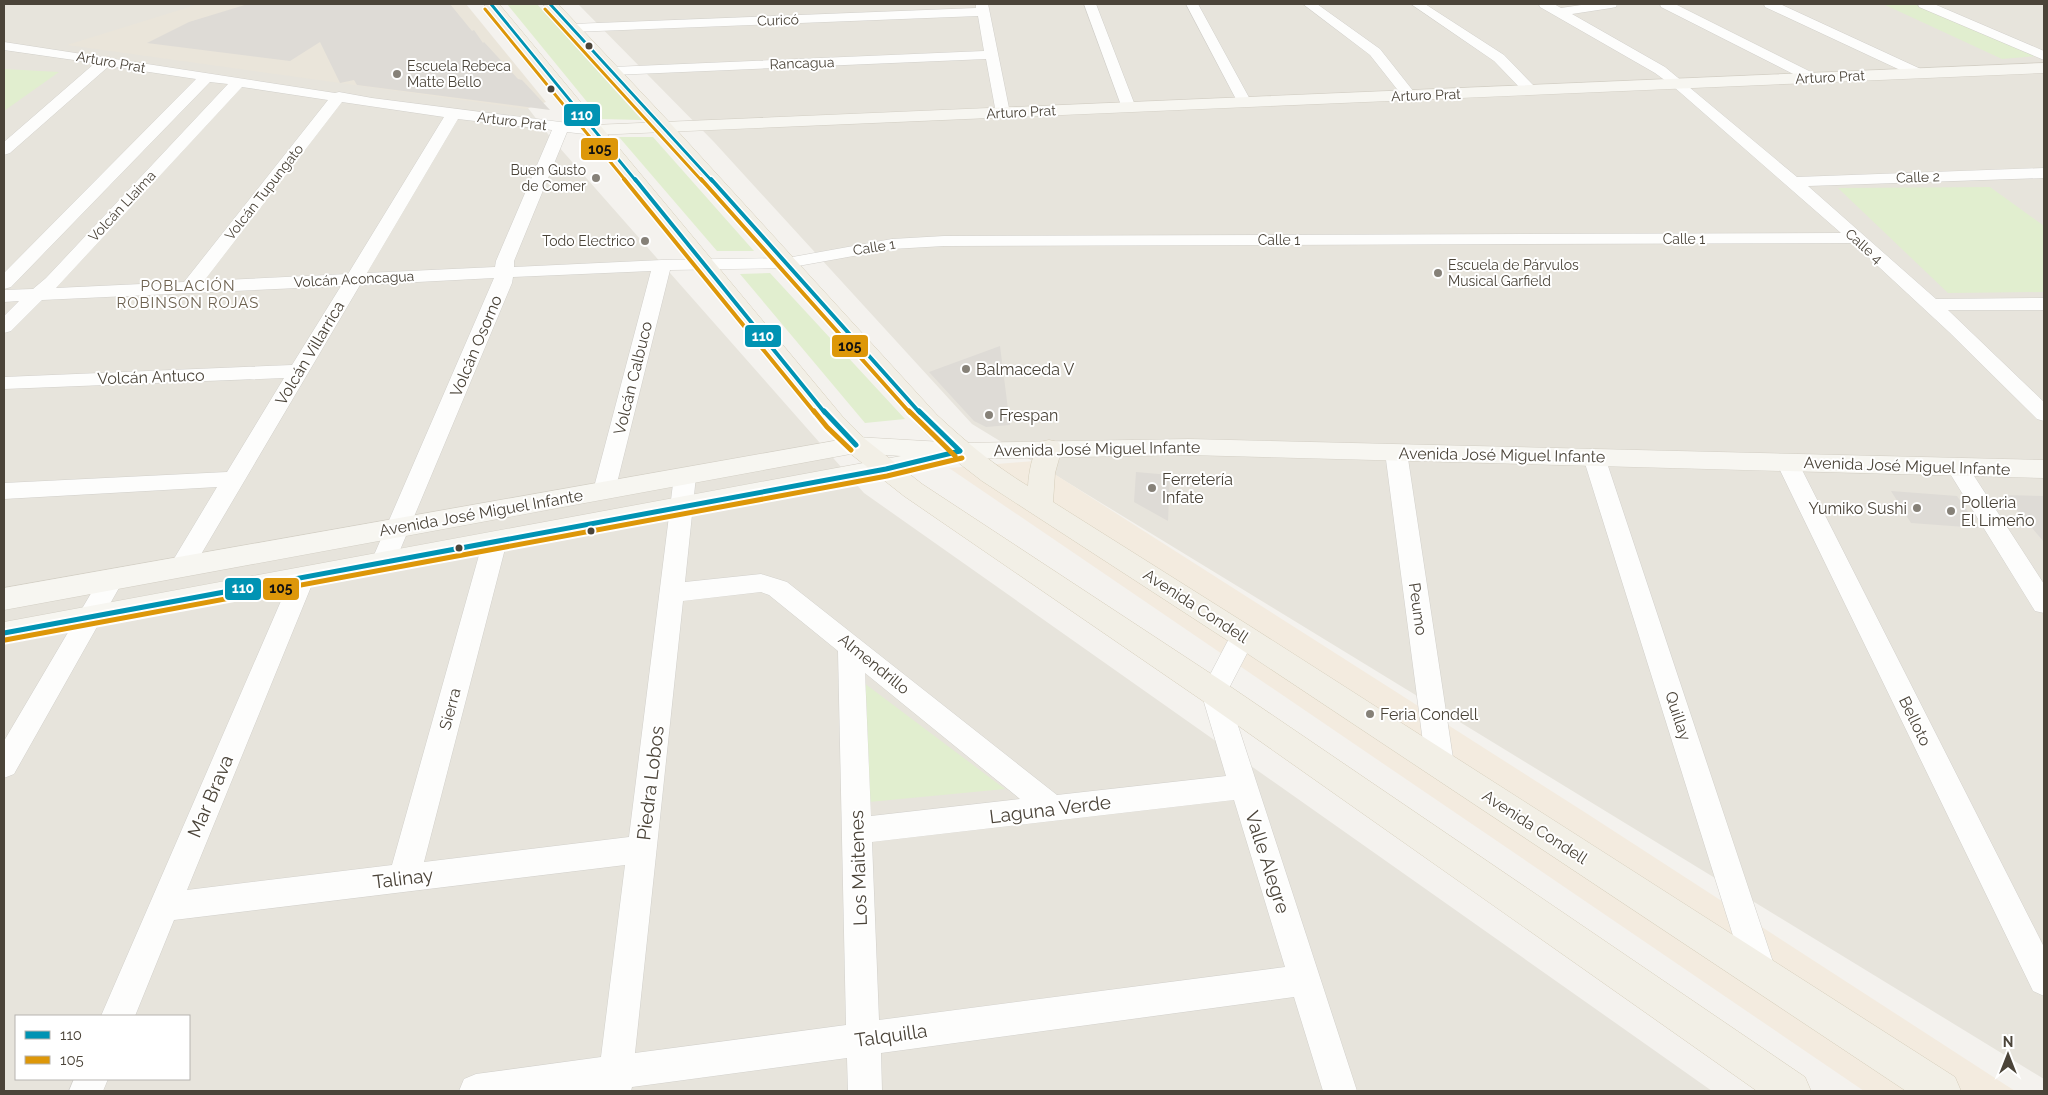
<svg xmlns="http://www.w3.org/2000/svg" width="2048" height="1095" font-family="Raleway,sans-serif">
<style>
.residential{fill:#e7e4dc;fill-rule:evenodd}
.commercial{fill:#f3ebdf}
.education{fill:#eae5da}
.green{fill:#e1eecf}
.building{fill:#dedbd6}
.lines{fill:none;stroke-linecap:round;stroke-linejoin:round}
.street-casing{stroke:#d2d0cb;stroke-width:1}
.secondary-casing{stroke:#d3cfc5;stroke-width:1}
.primary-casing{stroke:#d6cebb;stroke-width:1}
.street{fill:#fdfdfc;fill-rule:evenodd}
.secondary{fill:#f7f6f1;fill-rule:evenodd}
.primary{fill:#f2efe6;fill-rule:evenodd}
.bus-1-far2-casing{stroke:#fff;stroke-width:5.5}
.bus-1-far1-casing{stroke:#fff;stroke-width:7}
.bus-1-casing{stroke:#fff;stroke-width:9}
.bus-2-far2-casing{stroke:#fff;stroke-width:5.5}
.bus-2-far1-casing{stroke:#fff;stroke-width:7}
.bus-2-casing{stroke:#fff;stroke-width:9}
.bus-1-far2{stroke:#0093b3;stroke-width:3}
.bus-1-far1{stroke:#0093b3;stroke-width:4}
.bus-1{stroke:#0093b3;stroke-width:5}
.bus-2-far2{stroke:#dd9709;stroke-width:3}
.bus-2-far1{stroke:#dd9709;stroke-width:4}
.bus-2{stroke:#dd9709;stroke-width:5}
.bus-dot{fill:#4b4439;stroke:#fff;stroke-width:2}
.poi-dot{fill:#868178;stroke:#fff;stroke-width:2}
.labels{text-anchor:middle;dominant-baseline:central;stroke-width:4;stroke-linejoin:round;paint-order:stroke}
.far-street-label{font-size:14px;fill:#4b4439;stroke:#fff}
.far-poi-label{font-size:14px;fill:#4b4439;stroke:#fff;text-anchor:start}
.far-neighbourhood-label{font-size:15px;letter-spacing:1px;fill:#6e6250;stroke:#fff}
.street-label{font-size:16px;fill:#4b4439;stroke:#fff}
.poi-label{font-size:16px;fill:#4b4439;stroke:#fff;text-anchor:start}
.near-street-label{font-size:19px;fill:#4b4439;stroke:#fff}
.line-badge{stroke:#fff;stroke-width:2}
.badge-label{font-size:14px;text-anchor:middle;font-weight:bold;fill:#fff}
.pale-badge-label{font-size:14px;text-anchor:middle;font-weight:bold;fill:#111}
</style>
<rect width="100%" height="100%" fill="#f4f2ee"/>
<path class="residential" d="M4,4H448L551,138L864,493L1712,1091H4ZM16,1016H189V1079H16Z
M578,4H2044V1079L972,424L714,142Z"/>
<path class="commercial" d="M1034,461L1586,813L2015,1091H1864L949,468Z"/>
<path class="education" d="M199,4H466L546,102L526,109L67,45Z"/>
<path class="green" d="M507,4H537L642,120L601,119Z
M1883,4H1915L2037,56L2002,59Z
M4,69L59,72L4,111Z
M619,137H653L754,251H717Z
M1990,187L2044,226V292L1948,293L1838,188Z
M770,273L905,419L865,423L740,274Z
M864,683L1005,789L869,802Z"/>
<path class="building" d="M248,4H450L472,31L474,30L483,43L484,42L518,79L522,80L550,110L357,85L354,80L340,83L320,42L290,61L147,43L189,22Z
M1000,346L1010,425L986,427L974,421L929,372Z
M1136,472L1170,475L1168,521L1134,502Z
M1891,491L1957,496L1979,528L1911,523Z
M2004,495L2044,496V542Z"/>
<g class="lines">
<g class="street-casing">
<path id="street" d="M976,4H988L1010,113L1008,116H998L996,113L986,59L613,75L608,74L606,71L608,68L613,67L984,51L978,16L572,32L565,28L572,24L976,8Z
M1084,4H1096L1136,108L1134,111H1124L1122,108Z
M1186,4H1198L1252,103L1250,106H1240L1238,103Z
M1303,4H1317L1380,49L1414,92L1416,95L1414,98H1404L1370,55Z
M1411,4H1425L1504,55L1535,87L1537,90L1535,93H1525L1494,61Z
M1539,4H1554L1561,8L1588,4H1617L1616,7L1611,8L1572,14L1665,67L1797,177L2044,168V178L1808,186L1936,299L2044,298V310H1948L2044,402V421L2037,419L1949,332L1853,243L944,246L892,249L787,268L670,270L615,491L612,496L604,499L596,496L593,491L651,271L513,277L512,283L395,562L392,568L383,571L374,568L371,562L494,278L360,285L190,573L181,576L172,573L169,567L217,487L4,499V483L227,472L284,378L4,389V377L292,365L341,286L42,300L11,331L4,333V316L19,301L4,302V290L33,289L46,278L228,84L210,82L11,287L4,289V273L196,79L109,66L10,153L4,155V142L95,63L4,50V42L335,93L339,92L372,98L599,127L602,130L599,133L594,135L567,132L514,261V267L662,260L787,258L892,239L944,236L1841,233L1674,87L1655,73L1540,7ZM242,87L328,100L184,282L56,288ZM342,102L444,117L348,274L204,281ZM458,119L552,130L496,261L495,267L367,273Z
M1660,4H1675L1817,75L1819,78L1817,81H1807L1661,7Z
M1764,4H1780L1923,70L1925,73L1923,76H1913L1765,7Z
M1918,4H1934L2044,51V60L1919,7Z
M1396,445L1404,447L1407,452L1454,765L1450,773L1440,777L1430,773L1426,765L1385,452L1388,447Z
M1594,450L1602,452L1605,457L1777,974L1772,985L1761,990L1750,985L1745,974L1583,457L1586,452Z
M1787,455L1795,457L1798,462L2044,947V996L2033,991L1776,462L1779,457Z
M1957,460L1965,462L2044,584V613L2035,611L1946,467L1949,462Z
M685,468L693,471L696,476L685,582L761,574L787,582L1057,795L1226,776L1201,692L1234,629L1243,626L1252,629L1256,636L1227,692L1357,1091H1323L1294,997L881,1053L882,1091H848L847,1058L632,1087L631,1091H459L464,1079L476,1074L601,1057L625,865L174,920L135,1016H101L294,571L303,568L312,571L315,577L187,890L392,865L483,541L487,535L495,533L503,535L507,541L424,862L629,837L674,476L677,471ZM761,592L769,595L838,651L846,1025L635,1053L683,601ZM865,673L1020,799L871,816ZM1234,800L1285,967L879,1020L872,842Z
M112,570L121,573L124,579L14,774L4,778V741L103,573Z
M74,1079H108L103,1091H69Z"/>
</g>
<g class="secondary-casing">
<path id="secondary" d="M2044,63V73L594,135L588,134L585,130L588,126L594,125Z
M856,437L960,443L1189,439L2044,460V478L1189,455L960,459L918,457L922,463L918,469L909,472L4,644V622L901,456L856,453L4,610V588Z"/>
</g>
<g class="primary-casing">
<path id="primary" d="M484,4H499L842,416L865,439L922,484L1225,683L1805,1077L1811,1091H1757L1203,701L904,496L847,451L824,428Z
M543,4H558L671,124L937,415C966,442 995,466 1028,486C1029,471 1032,455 1040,442L1049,440L1058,442L1062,448L1055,473L1053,502L1253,628L1955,1077L1961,1091H1906L1233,644L982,481L951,457L919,427Z"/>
</g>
<use href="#street" class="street"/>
<use href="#secondary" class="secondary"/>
<use href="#primary" class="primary"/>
<g class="bus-1-far2-casing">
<path id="bus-1-far2" d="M491,4L636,181
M550,4L712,181"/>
</g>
<g class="bus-1-far1-casing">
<path id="bus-1-far1" d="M635,179L825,413
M711,179L920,413"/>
</g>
<g class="bus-1-casing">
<path id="bus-1" d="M824,411L856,445
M919,411L960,451
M4,633L886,469L960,451"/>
</g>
<g class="bus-2-far2-casing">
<path id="bus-2-far2" d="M485,9L626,181
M545,9L702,181"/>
</g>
<g class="bus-2-far1-casing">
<path id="bus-2-far1" d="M624,179L815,413
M701,179L910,413"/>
</g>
<g class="bus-2-casing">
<path id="bus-2" d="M814,411L827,427L851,450
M909,411L955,456
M5,640L887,476L962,458"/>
</g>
<use href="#bus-1-far2" class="bus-1-far2"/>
<use href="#bus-1-far1" class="bus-1-far1"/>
<use href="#bus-1" class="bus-1"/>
<use href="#bus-2-far2" class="bus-2-far2"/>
<use href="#bus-2-far1" class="bus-2-far1"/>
<use href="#bus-2" class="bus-2"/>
</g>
<g class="bus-dot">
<circle cx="589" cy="46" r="4.5"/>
<circle cx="551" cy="89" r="4.5"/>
<circle cx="591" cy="531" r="4.5"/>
<circle cx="459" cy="548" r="4.5"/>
</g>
<g class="poi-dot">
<circle cx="397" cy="74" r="5"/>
<circle cx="596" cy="178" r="5"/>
<circle cx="645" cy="241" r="5"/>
<circle cx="1438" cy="273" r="5"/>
<circle cx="966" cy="369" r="5"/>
<circle cx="989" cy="415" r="5"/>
<circle cx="1152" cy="488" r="5"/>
<circle cx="1917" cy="508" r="5"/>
<circle cx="1951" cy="511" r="5"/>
<circle cx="1370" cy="714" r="5"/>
</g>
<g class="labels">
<g class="far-street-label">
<text transform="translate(778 20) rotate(-2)">Curicó</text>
<text transform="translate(111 62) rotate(10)">Arturo Prat</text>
<text transform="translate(802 63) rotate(-2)">Rancagua</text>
<text transform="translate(1830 77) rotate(-3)">Arturo Prat</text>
<text transform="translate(1426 95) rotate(-2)">Arturo Prat</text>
<text transform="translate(1021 112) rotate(-3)">Arturo Prat</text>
<text transform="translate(512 121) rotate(7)">Arturo Prat</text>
<text transform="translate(1918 177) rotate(-2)">Calle 2</text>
<text transform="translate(264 192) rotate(-52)">Volcán Tupungato</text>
<text transform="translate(122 206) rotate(-47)">Volcán Llaima</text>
<text x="1684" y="239">Calle 1</text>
<text x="1279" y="240">Calle 1</text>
<text transform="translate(1864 246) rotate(42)">Calle 4</text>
<text transform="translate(874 247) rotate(-9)">Calle 1</text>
<text transform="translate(354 279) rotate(-3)">Volcán Aconcagua</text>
</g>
<g class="far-poi-label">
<text x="407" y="66">Escuela Rebeca<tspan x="407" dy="16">Matte Bello</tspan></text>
<text x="586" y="170" text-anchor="end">Buen Gusto<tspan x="586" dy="16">de Comer</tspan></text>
<text x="635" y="241" text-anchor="end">Todo Electrico</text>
<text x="1448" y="265">Escuela de Párvulos<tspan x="1448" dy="16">Musical Garfield</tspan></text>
</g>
<g class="far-neighbourhood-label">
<text x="188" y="286">POBLACIÓN<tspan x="188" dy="17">ROBINSON ROJAS</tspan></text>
</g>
<g class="street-label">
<text transform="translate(476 346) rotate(-67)">Volcán Osorno</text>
<text transform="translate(310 353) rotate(-59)">Volcán Villarrica</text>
<text transform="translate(151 377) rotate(-2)">Volcán Antuco</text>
<text transform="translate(633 378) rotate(-76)">Volcán Calbuco</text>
<text transform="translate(1097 449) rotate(-1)">Avenida José Miguel Infante</text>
<text transform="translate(1502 455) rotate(1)">Avenida José Miguel Infante</text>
<text transform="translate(1907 466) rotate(2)">Avenida José Miguel Infante</text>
<text transform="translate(481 513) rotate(-10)">Avenida José Miguel Infante</text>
<text transform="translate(1196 606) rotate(33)">Avenida Condell</text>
<text transform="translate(1418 609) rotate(82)">Peumo</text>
<text transform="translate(874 664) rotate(39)">Almendrillo</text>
<text transform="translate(450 709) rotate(-75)">Sierra</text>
<text transform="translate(1678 716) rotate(72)">Quillay</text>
<text transform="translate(1915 721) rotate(64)">Belloto</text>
<text transform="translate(1535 827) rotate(33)">Avenida Condell</text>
</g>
<g class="poi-label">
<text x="976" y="369">Balmaceda V</text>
<text x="999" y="415">Frespan</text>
<text x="1162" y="479">Ferretería<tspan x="1162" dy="18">Infate</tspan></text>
<text x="1961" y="502">Polleria<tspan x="1961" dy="18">El Limeño</tspan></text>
<text x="1907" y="508" text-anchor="end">Yumiko Sushi</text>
<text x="1380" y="714">Feria Condell</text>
</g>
<g class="near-street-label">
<text transform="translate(650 783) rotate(-83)">Piedra Lobos</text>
<text transform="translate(210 796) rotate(-67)">Mar Brava</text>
<text transform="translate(1050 809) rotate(-7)">Laguna Verde</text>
<text transform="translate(1268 862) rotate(72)">Valle Alegre</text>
<text transform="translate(858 868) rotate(-92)">Los Maitenes</text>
<text transform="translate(403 878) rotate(-7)">Talinay</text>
<text transform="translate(891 1035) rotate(-8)">Talquilla</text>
</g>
</g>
<g class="line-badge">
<rect x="563" y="103" width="38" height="24" rx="5" fill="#0093b3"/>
<rect x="580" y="137" width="39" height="24" rx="5" fill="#dd9709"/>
<rect x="744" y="324" width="38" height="24" rx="5" fill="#0093b3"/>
<rect x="831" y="334" width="38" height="24" rx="5" fill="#dd9709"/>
<rect x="224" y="577" width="38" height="24" rx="5" fill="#0093b3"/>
<rect x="262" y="577" width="38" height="24" rx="5" fill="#dd9709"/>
</g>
<g class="badge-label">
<text x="582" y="120">110</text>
<text x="763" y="341">110</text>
<text x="243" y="593">110</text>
</g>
<g class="pale-badge-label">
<text x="600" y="154">105</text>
<text x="850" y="351">105</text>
<text x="281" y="593">105</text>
</g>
<rect width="2048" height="1095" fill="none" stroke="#4b4439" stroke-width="10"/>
<rect x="15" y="1015" width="175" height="65" fill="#ffffff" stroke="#b7b4b0"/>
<rect x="25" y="1031" width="25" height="8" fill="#0093b3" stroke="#b7b4b0"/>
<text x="60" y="1040" font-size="15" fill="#4b4439">110</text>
<rect x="25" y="1056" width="25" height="8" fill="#dd9709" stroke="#b7b4b0"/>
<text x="60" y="1065" font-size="15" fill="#4b4439">105</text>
<g transform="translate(2008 1055)" stroke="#ffffff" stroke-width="4" paint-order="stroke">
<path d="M0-4L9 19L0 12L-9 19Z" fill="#4b4439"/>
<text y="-8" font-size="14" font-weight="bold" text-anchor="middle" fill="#4b4439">N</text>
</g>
</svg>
